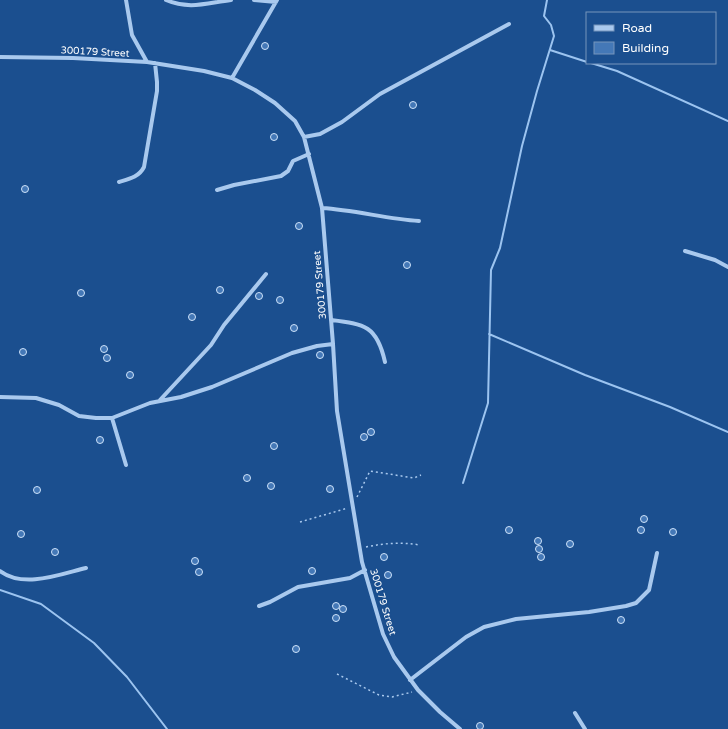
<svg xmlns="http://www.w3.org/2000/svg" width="728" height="729" font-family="'Varela Round',sans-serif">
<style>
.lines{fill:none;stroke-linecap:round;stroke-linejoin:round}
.stream{stroke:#9cc4f0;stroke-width:2}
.building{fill:#4478b7;stroke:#cfe3fa}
.path{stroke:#a9c9ee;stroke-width:1.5;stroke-dasharray:2 3;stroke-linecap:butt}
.minor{stroke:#a9c9ee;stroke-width:4}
.labels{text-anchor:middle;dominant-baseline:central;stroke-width:3;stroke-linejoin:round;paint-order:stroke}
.street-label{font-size:10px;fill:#fff;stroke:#1b4f8f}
</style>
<rect width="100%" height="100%" fill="#1b4f8f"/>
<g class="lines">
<path class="stream" d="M550,50L587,62
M591,63L617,71L728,121
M489,334L585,375L670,407L728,432
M463,483L488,403L491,270L500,248L522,146L537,91L554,36L551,25L544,16L547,0
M0,590L41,604L94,643L127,677L167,729"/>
</g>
<path class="building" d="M261.5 46a3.5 3.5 0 1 1 7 0a3.5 3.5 0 1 1-7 0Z
M409.5 105a3.5 3.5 0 1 1 7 0a3.5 3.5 0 1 1-7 0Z
M270.5 137a3.5 3.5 0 1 1 7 0a3.5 3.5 0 1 1-7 0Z
M21.5 189a3.5 3.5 0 1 1 7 0a3.5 3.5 0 1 1-7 0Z
M295.5 226a3.5 3.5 0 1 1 7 0a3.5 3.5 0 1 1-7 0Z
M403.5 265a3.5 3.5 0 1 1 7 0a3.5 3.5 0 1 1-7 0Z
M216.5 290a3.5 3.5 0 1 1 7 0a3.5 3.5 0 1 1-7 0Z
M77.5 293a3.5 3.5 0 1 1 7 0a3.5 3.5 0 1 1-7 0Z
M255.5 296a3.5 3.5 0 1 1 7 0a3.5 3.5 0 1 1-7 0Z
M276.5 300a3.5 3.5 0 1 1 7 0a3.5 3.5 0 1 1-7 0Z
M188.5 317a3.5 3.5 0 1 1 7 0a3.5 3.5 0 1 1-7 0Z
M290.5 328a3.5 3.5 0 1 1 7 0a3.5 3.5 0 1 1-7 0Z
M100.5 349a3.5 3.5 0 1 1 7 0a3.5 3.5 0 1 1-7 0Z
M19.5 352a3.5 3.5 0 1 1 7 0a3.5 3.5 0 1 1-7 0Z
M316.5 355a3.5 3.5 0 1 1 7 0a3.5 3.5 0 1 1-7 0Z
M103.5 358a3.5 3.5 0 1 1 7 0a3.5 3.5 0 1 1-7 0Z
M126.5 375a3.5 3.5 0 1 1 7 0a3.5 3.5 0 1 1-7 0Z
M367.5 432a3.5 3.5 0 1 1 7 0a3.5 3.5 0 1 1-7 0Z
M360.5 437a3.5 3.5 0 1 1 7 0a3.5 3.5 0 1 1-7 0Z
M96.5 440a3.5 3.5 0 1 1 7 0a3.5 3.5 0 1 1-7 0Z
M270.5 446a3.5 3.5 0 1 1 7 0a3.5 3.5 0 1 1-7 0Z
M243.5 478a3.5 3.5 0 1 1 7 0a3.5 3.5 0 1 1-7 0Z
M267.5 486a3.5 3.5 0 1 1 7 0a3.5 3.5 0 1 1-7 0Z
M326.5 489a3.5 3.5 0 1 1 7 0a3.5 3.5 0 1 1-7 0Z
M33.5 490a3.5 3.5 0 1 1 7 0a3.5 3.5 0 1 1-7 0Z
M640.5 519a3.5 3.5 0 1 1 7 0a3.5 3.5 0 1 1-7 0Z
M505.5 530a3.5 3.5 0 1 1 7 0a3.5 3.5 0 1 1-7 0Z
M637.5 530a3.5 3.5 0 1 1 7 0a3.5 3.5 0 1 1-7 0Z
M669.5 532a3.5 3.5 0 1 1 7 0a3.5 3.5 0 1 1-7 0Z
M17.5 534a3.5 3.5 0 1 1 7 0a3.5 3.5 0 1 1-7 0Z
M534.5 541a3.5 3.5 0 1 1 7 0a3.5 3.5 0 1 1-7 0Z
M566.5 544a3.5 3.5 0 1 1 7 0a3.5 3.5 0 1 1-7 0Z
M535.5 549a3.5 3.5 0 1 1 7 0a3.5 3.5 0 1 1-7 0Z
M51.5 552a3.5 3.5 0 1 1 7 0a3.5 3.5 0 1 1-7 0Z
M380.5 557a3.5 3.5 0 1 1 7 0a3.5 3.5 0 1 1-7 0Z
M537.5 557a3.5 3.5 0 1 1 7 0a3.5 3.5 0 1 1-7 0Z
M191.5 561a3.5 3.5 0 1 1 7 0a3.5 3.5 0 1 1-7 0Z
M308.5 571a3.5 3.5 0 1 1 7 0a3.5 3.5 0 1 1-7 0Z
M195.5 572a3.5 3.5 0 1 1 7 0a3.5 3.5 0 1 1-7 0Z
M384.5 575a3.5 3.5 0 1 1 7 0a3.5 3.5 0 1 1-7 0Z
M332.5 606a3.5 3.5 0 1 1 7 0a3.5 3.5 0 1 1-7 0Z
M339.5 609a3.5 3.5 0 1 1 7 0a3.5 3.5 0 1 1-7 0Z
M332.5 618a3.5 3.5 0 1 1 7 0a3.5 3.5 0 1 1-7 0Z
M617.5 620a3.5 3.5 0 1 1 7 0a3.5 3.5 0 1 1-7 0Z
M292.5 649a3.5 3.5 0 1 1 7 0a3.5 3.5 0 1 1-7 0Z
M476.5 726a3.5 3.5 0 1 1 7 0a3.5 3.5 0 1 1-7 0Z"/>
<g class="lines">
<path class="path" d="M357,497L370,471L414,478L421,475
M300,522L348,508
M366,547C385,543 401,542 420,545
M337,674L379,695L392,697L412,692"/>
<path class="minor" d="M126,0L132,35L147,62
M166,0C189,10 207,3 231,0
M254,0L276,2
M0,57L73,58L147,62L204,71L232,78L255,90L275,103L295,121L304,137L322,208L333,344L337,411L362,562L383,634L394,657L418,690L440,712L460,729
M232,78L277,0
M304,137L320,134L342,122L380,94L509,24
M119,182C129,179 139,177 144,167L157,91V82L155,63
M217,190L234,185L281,176L288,171L293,161L309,154
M322,208C355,210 387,219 419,221
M685,251L715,260L728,267
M331,320C365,324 377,326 385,362
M0,397L36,398L59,405L79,416L96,418H112L150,403L181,397L212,387L292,353L317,346L333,344
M160,400L211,345L224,325L266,274
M112,418L126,465
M0,571C24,589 61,574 86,568
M259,606L270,602L298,587L350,578L365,570
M410,680L466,637L484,627L516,619L589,612L626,606L636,603L649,590L657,553
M575,713L585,729"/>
</g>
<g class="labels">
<g class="street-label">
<text transform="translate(95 52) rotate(3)">300179 Street</text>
<text transform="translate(320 285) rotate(-95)">300179 Street</text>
<text transform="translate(383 602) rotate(73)">300179 Street</text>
</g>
</g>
<rect x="586" y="12" width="130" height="52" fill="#1b4f8f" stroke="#7695bc"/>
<rect x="594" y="25" width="20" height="6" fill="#a9c9ee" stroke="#7695bc"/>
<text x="622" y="32" font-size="12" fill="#ffffff">Road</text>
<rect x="594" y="42" width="20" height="12" fill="#4478b7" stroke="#7695bc"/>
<text x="622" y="52" font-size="12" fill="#ffffff">Building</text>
</svg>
